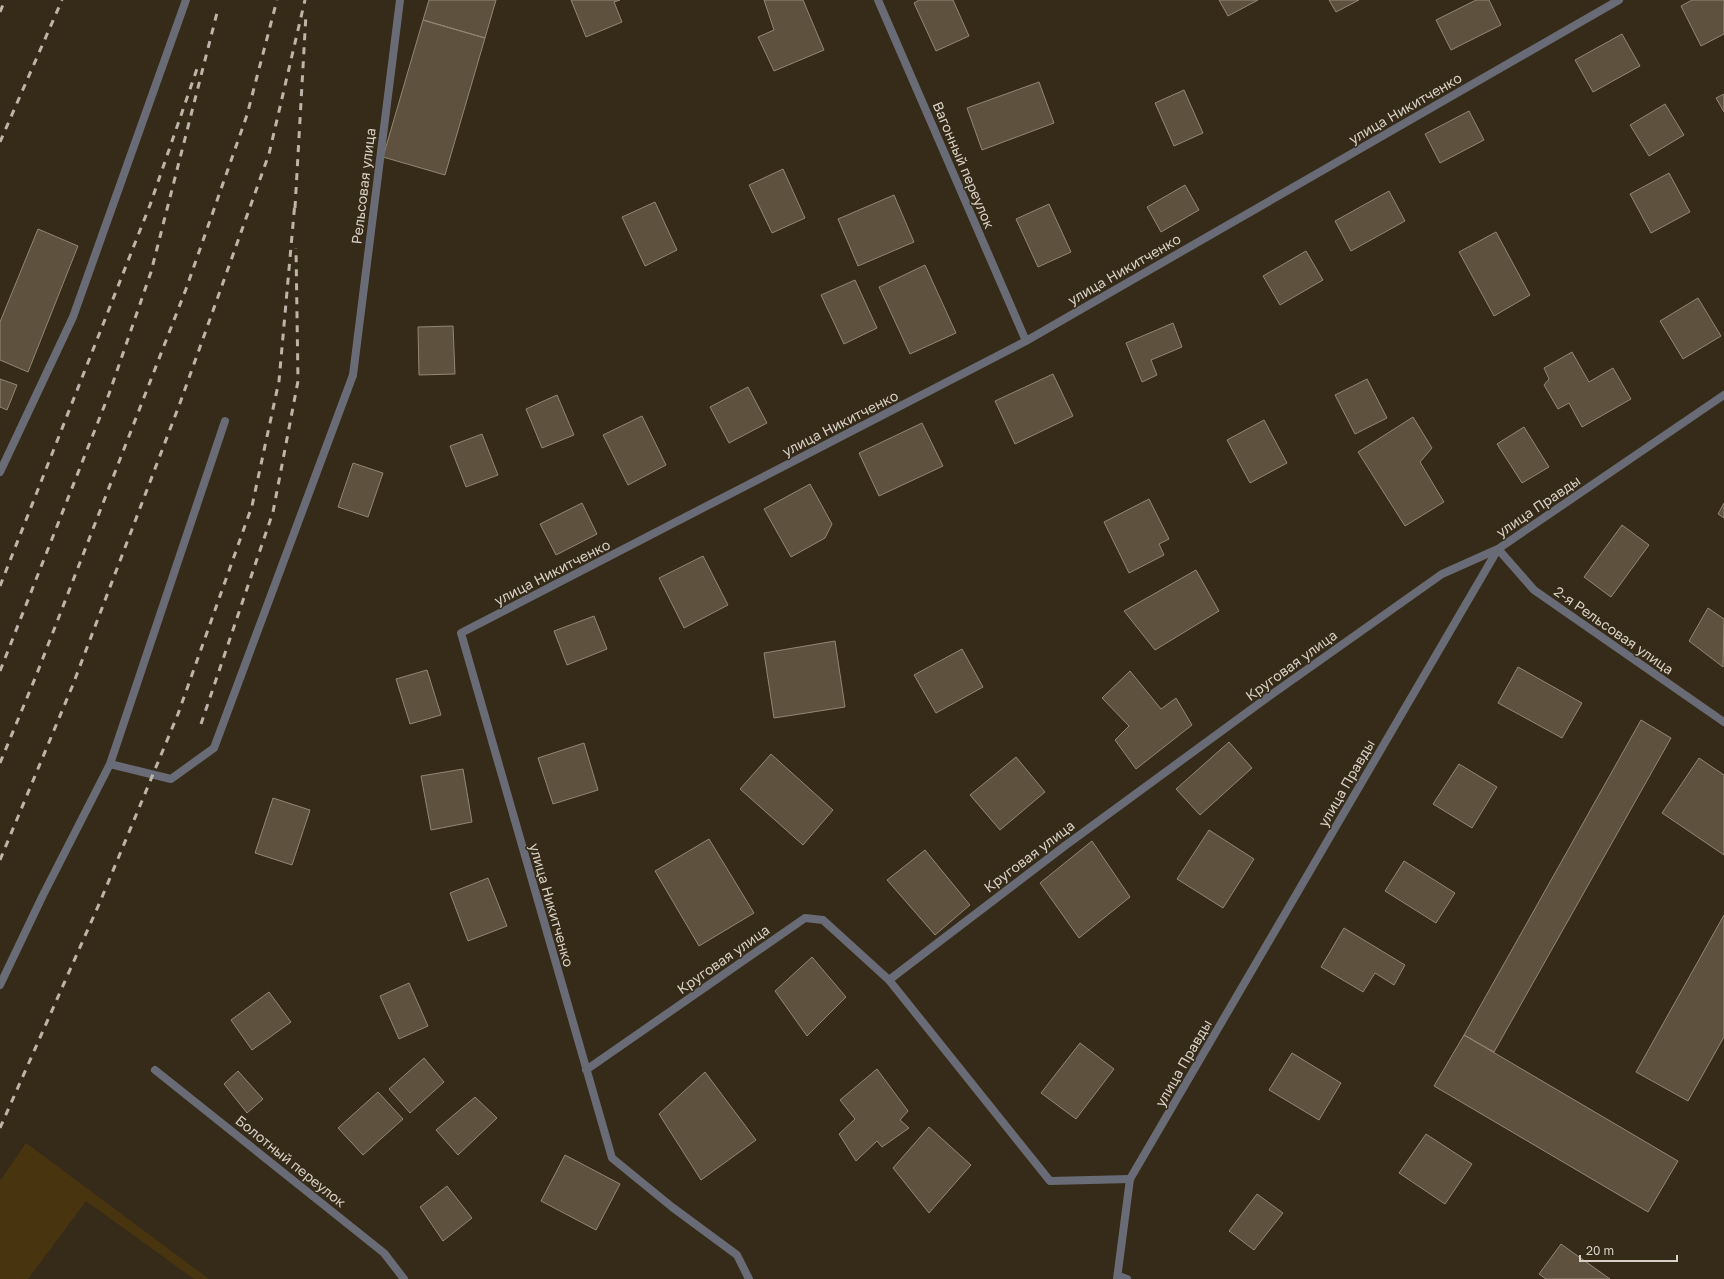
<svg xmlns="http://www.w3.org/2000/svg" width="1724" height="1279" font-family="'Golos Text',sans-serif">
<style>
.green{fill:#493410}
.building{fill:#5e523f;stroke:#948672}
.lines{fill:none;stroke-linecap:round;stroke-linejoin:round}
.lane{stroke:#696c76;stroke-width:8}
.street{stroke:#696c76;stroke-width:8}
.rail{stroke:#bdb5a9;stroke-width:3;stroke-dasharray:7 7;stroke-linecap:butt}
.labels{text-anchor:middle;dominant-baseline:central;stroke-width:3;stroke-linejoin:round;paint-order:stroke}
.street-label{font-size:14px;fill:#d9d1c7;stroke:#362b19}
</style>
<rect width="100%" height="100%" fill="#362b19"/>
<path class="green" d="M26,1143L209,1279H194L86,1201L28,1279H0V1181Z"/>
<path class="building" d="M429,0H496L485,38L423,20Z
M571,0H620L614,2L622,22L586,37Z
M764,0H803L824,50L774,71L758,37L774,30Z
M919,0H953L969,36L936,51L914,3Z
M1219,0H1258L1228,16Z
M1329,0H1359L1336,12Z
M1476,0H1489L1501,25L1451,50L1436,20Z
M1692,0H1724V34L1701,46L1681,6Z
M423,20L485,38L445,175L383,157Z
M1622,34L1640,66L1593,92L1575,60Z
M1039,82L1054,123L982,150L967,108Z
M1184,90L1203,133L1174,146L1155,103Z
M1724,94V112L1716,98Z
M1665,104L1684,135L1649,156L1630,125Z
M1469,111L1484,140L1440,163L1425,134Z
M783,169L805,218L772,233L749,185Z
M1669,173L1690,212L1651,233L1630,194Z
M1185,185L1199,210L1161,232L1147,207Z
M1389,191L1405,221L1351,251L1335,221Z
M894,195L914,242L858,266L838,219Z
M655,202L677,250L645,266L622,217Z
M1049,204L1071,252L1038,267L1016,219Z
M38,229L78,246L28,372L0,360V322Z
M1496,232L1530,295L1494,316L1459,252Z
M1306,251L1323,280L1280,305L1263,276Z
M925,265L956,333L910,354L879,287Z
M855,280L877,328L844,344L821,295Z
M1698,298L1721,336L1683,359L1660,321Z
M1173,323L1182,347L1151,360L1157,375L1142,382L1126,343Z
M453,326L455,374L419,375L418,327Z
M1572,352L1589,382L1613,368L1631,399L1582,427L1569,403L1558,409L1544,385L1549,379L1544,368Z
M1053,374L1073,416L1015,444L995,401Z
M0,379L17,385L7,410L0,407Z
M1367,379L1387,418L1355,434L1335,395Z
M748,387L767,423L729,443L710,407Z
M557,395L574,435L542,448L526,409Z
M642,416L666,465L628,485L603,435Z
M1413,417L1432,448L1420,462L1444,502L1405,526L1358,452Z
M1264,420L1287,463L1250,483L1227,440Z
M922,423L943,466L879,496L859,453Z
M1524,427L1549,467L1522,483L1497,444Z
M482,434L498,475L466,487L450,446Z
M353,463L383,473L368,517L338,507Z
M810,484L832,524L825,538L791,557L764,509Z
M1149,499L1169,539L1159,544L1164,555L1129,573L1104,522Z
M582,503L597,534L556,555L540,524Z
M1724,503V518L1718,514Z
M1622,525L1649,545L1611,597L1584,577Z
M703,556L728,605L684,628L659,578Z
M1196,570L1219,611L1155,650L1124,611Z
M1708,608L1724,619L1723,667L1689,641Z
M594,616L607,649L567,665L554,631Z
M835,641L845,707L774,718L764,653Z
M962,649L983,687L936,713L914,675Z
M1518,667L1582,703L1562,738L1498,703Z
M427,670L441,715L410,724L396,679Z
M1130,671L1161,709L1176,698L1192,725L1136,769L1115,740L1129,726L1102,698Z
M1641,720L1671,738L1494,1052L1464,1035Z
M1229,742L1252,768L1200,815L1176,789Z
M584,743L598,790L553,804L538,758Z
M771,754L833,810L803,845L740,789Z
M1016,757L1045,792L1000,830L970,795Z
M1699,758L1724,775V855L1662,813Z
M1459,764L1497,787L1472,828L1433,804Z
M463,769L472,822L431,830L421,776Z
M273,798L310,810L292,865L255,853Z
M1209,830L1254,859L1223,908L1177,879Z
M709,839L754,913L699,946L655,871Z
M1092,841L1130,897L1079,938L1040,883Z
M925,850L970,905L935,935L887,880Z
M1404,861L1455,893L1436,923L1385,891Z
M488,878L507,926L468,941L450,893Z
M1724,915V1037L1688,1101L1636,1072Z
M1344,928L1405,965L1394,985L1375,973L1363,992L1321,967Z
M812,957L846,997L807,1036L775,991Z
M409,983L428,1026L399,1039L380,996Z
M269,992L291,1022L252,1050L231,1020Z
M1464,1035L1678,1161L1648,1212L1434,1086Z
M1080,1043L1114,1069L1076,1119L1041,1093Z
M1292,1053L1341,1083L1319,1120L1269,1090Z
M424,1058L444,1082L410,1113L389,1089Z
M877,1069L908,1111L900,1120L909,1128L882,1147L877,1141L856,1161L839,1134L855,1119L840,1100Z
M238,1071L263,1099L247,1113L224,1084Z
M705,1072L756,1140L701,1180L659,1114Z
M378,1092L403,1119L363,1155L338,1128Z
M475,1097L497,1118L458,1155L436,1130Z
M929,1127L971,1165L929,1213L893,1168Z
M1426,1134L1472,1164L1445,1204L1399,1173Z
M565,1155L620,1184L596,1230L541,1201Z
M447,1186L472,1218L443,1241L420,1207Z
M1257,1194L1283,1213L1254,1250L1229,1231Z
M1561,1244L1610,1279H1546L1539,1274Z"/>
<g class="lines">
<path class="lane" d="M0,472L73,317L186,0
M110,764L225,421
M889,980L1050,1181L1130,1179
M0,985L43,895L110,764L171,779L214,748L353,375"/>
<path class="street" d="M878,0L1026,341
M353,375L400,0
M155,1070L384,1253L404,1279
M586,1070L805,918L823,920L889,980L1066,845L1268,697L1442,574L1498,549L1534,590L1724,722
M1119,1276L1127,1279
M749,1279L737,1255L672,1207L612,1158L461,633L1026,341L1619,0
M1117,1279L1130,1179L1498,549L1724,395"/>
<path class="rail" d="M0,12L5,0
M0,142L62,0
M295,208L306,14
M0,586L150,205L198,66
M0,671L109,394L151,272L218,9
M201,724L273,512L298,381L296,248
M0,763L36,676L186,289L247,115L277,0
M0,860L72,687L180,403L269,154L305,0
M0,1128L100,902L178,714L252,506L279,381L295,202"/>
</g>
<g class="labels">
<g class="street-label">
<text transform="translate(1405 108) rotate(-30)">улица Никитченко</text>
<text transform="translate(964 165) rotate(67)">Вагонный переулок</text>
<text transform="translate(363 186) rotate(-83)">Рельсовая улица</text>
<text transform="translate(1124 269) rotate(-30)">улица Никитченко</text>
<text transform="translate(840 423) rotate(-27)">улица Никитченко</text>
<text transform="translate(1538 506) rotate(-34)">улица Правды</text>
<text transform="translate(552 572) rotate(-27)">улица Никитченко</text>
<text transform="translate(1614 630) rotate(35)">2-я Рельсовая улица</text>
<text transform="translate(1291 665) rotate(-36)">Круговая улица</text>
<text transform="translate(1346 783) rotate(-60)">улица Правды</text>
<text transform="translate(1029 856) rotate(-37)">Круговая улица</text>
<text transform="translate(552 905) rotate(74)">улица Никитченко</text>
<text transform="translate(723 959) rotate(-35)">Круговая улица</text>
<text transform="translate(1183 1063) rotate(-60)">улица Правды</text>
<text transform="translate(291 1161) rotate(39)">Болотный переулок</text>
</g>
</g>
<path d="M1580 1255v6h97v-6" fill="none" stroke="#d9d1c7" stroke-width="2"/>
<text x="1586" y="1255" font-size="12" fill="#d9d1c7" stroke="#362b19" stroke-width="3" paint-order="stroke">20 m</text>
</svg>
